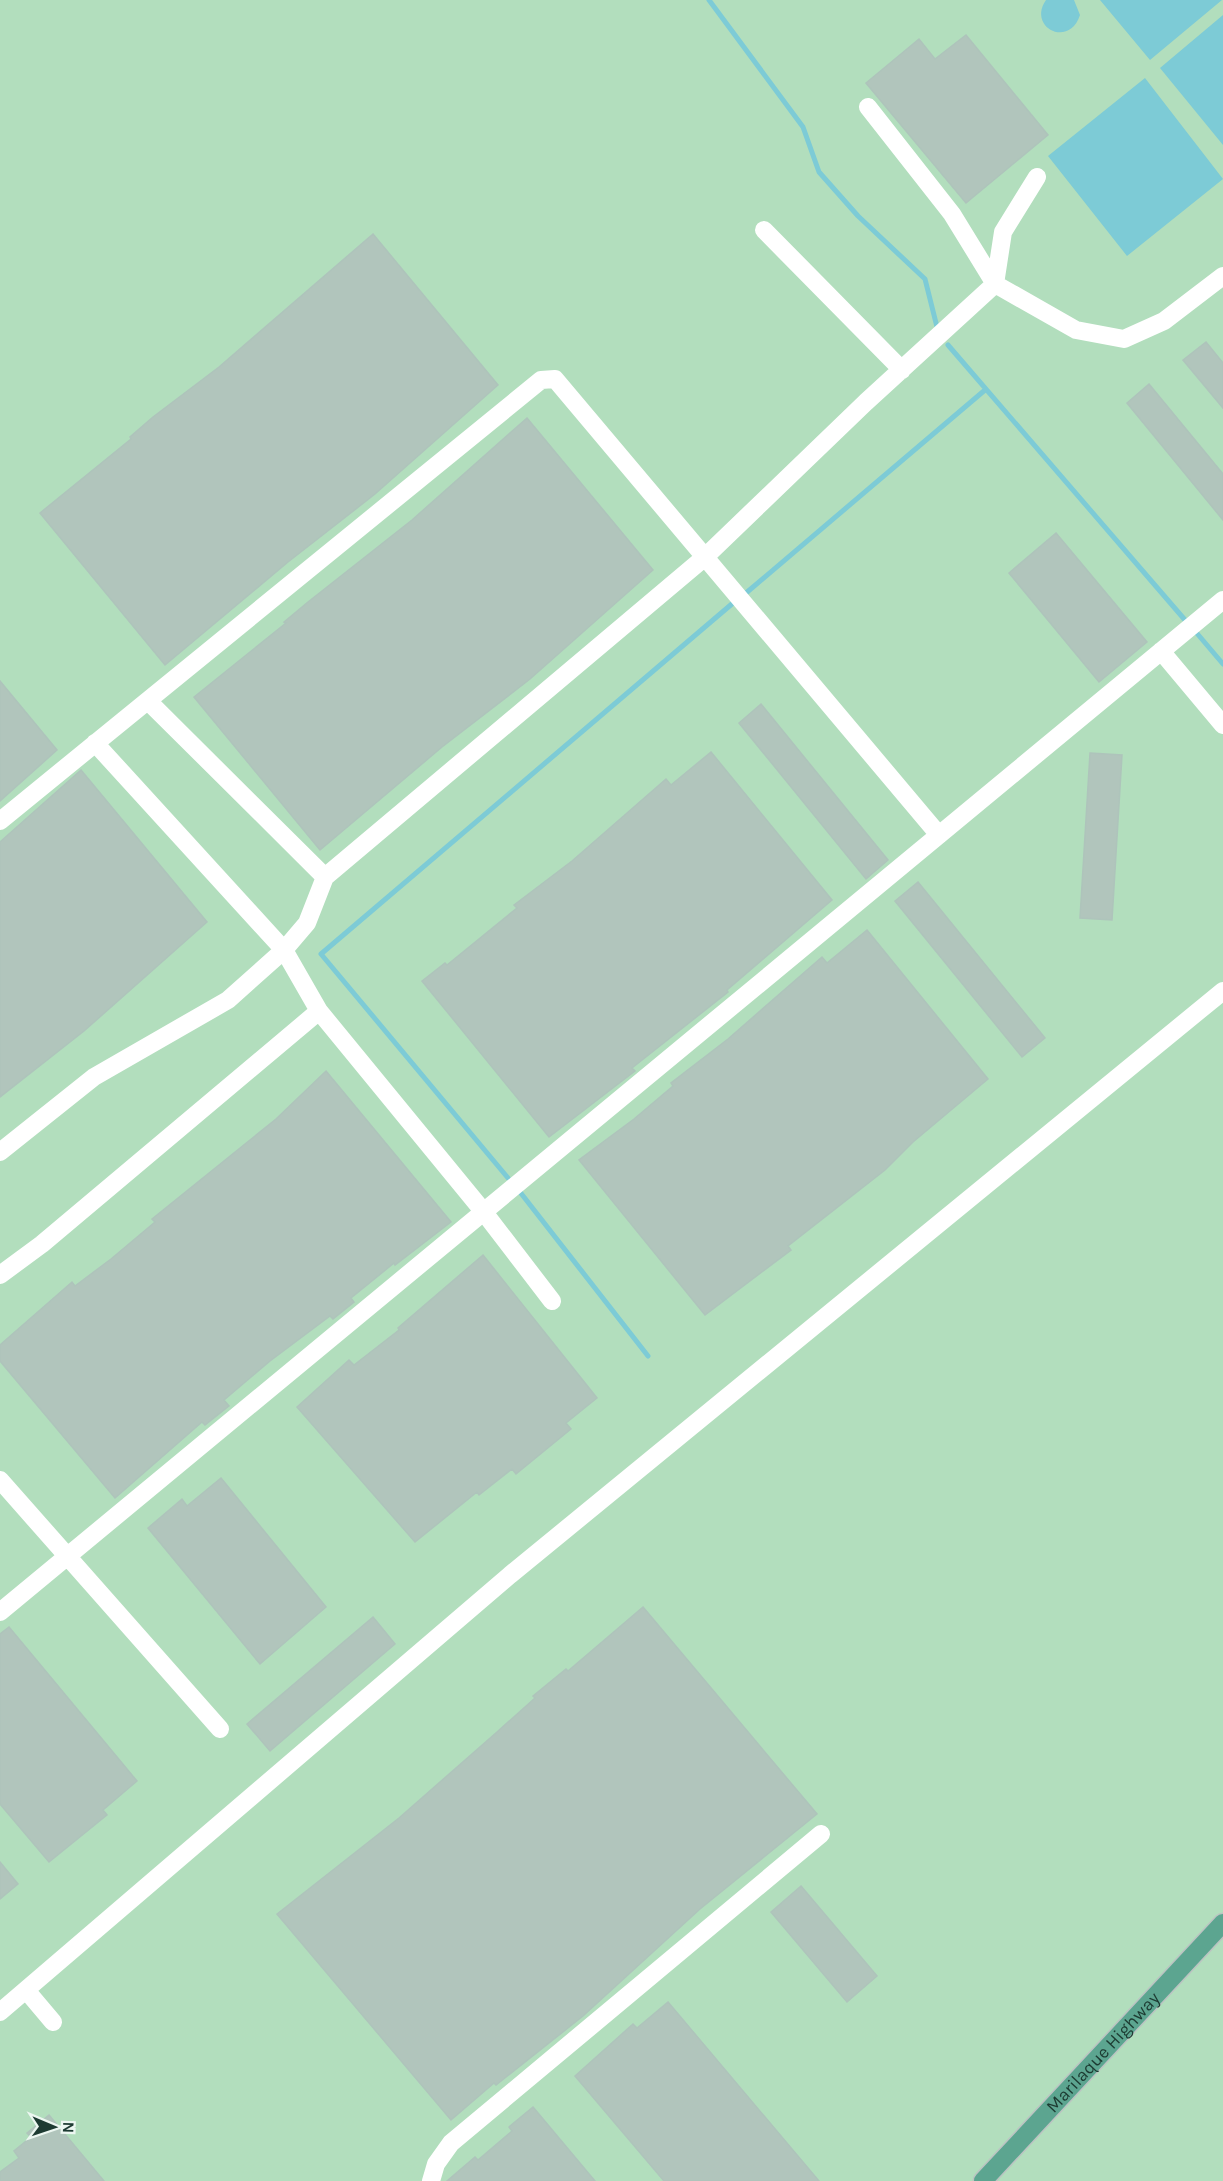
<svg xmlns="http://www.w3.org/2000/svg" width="1223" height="2181" font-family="Karla,sans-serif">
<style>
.green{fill:#b2debd}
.water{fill:#7dcbd6}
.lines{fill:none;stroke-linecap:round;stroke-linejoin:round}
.stream{stroke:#7dcbd6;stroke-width:5}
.building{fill:#b1c5bc;stroke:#aec4bb;stroke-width:1.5}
.major-casing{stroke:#bbc4c2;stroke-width:21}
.minor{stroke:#fff;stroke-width:18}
.major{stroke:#5ca590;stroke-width:18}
.labels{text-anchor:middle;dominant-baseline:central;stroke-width:6;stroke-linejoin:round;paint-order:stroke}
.street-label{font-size:18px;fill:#1d3b32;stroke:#ecf7f1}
</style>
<rect width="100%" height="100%" fill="#dceae4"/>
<path class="green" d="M0,0H1223V2181H0Z"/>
<path class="water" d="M1046,0H1074L1080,15C1069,49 1027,27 1046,0Z
M1100,0H1222L1150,60Z
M1223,15V145L1160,68Z
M1145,78L1223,179L1127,256L1048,156Z"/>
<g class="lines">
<path class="stream" d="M709,0L803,127L819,172L858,216L925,279L937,327
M948,345L1185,620
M746,593L985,390
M1195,631L1223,664
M508,1178L321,954L733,603
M520,1192L648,1356"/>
</g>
<path class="building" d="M966,35L1048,135L966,203L866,83L919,39L935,59Z
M373,234L498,385L375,494L288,562L165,665L40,513L131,439L130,437L153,417L219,367Z
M1206,342L1223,363V408L1183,360Z
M1149,384L1223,474V520L1127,403Z
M527,418L653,570L530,679L442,747L320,850L194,697L286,623L284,622L308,602L412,520Z
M1056,533L1147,642L1099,682L1009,573Z
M0,681L57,750L0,801Z
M761,704L888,860L866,879L739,723Z
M711,752L832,900L727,990L728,992L632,1068L635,1071L549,1137L422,981L445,963L447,965L517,908L514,905L572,861L666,779L671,785Z
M1090,753L1122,755L1112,920L1080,918Z
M81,770L207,922L84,1031L0,1097V842Z
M918,882L1045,1038L1022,1057L895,901Z
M867,930L988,1079L913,1142L885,1170L788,1246L791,1250L705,1315L579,1160L634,1119L673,1086L671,1083L728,1039L822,957L827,963Z
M326,1071L451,1222L395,1265L394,1263L351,1298L354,1302L333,1319L330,1316L270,1361L224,1400L229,1406L205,1425L202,1422L115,1498L0,1361V1345L72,1282L75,1286L111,1259L155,1222L152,1219L276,1119Z
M483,1255L597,1398L566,1423L571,1429L516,1474L512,1469L479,1495L477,1492L415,1542L297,1407L349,1360L354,1365L399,1330L398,1328Z
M221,1478L326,1607L260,1664L148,1528L182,1499L187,1506Z
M643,1607L817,1814L700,1909L583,2016L496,2085L494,2083L451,2120L277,1914L399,1818L497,1732L535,1698L533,1696L566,1669L568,1671Z
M373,1617L395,1644L270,1751L247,1724Z
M9,1627L137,1781L103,1810L107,1815L49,1862L0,1804V1634Z
M0,1862L18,1884L0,1899Z
M801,1886L877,1976L847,2002L771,1912Z
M668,2002L819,2181H664L575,2076L633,2024L637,2028Z
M533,2107L595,2181H447L475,2157L478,2160L512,2131L509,2127Z
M49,2115L104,2181H0V2172L19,2158L14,2151L31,2137L27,2133Z"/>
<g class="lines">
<g class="major-casing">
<g id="major">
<path id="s1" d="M983,2181L1223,1923"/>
</g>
</g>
<path class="minor" d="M868,107L952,214L995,284L1076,330L1124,339L1164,321L1223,276
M764,230L902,370
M1161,651L1223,725
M148,701L325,877
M95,743L284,950L319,1011L483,1211L552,1301
M0,821L541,380L555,379L939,835
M0,1152L94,1077L228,1000L284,950L307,923L325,877L705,557L866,402L995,284L1003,232L1037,177
M0,1275L42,1244L319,1011
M0,1480L220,1729
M0,1612L1223,600
M26,1990L53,2022
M0,2012L510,1575L1223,991
M431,2181L436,2164L451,2143L821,1834"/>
<use href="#major" class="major"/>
</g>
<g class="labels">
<g class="street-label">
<text stroke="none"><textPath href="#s1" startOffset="176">Marilaque Highway</textPath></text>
</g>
</g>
<g transform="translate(54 2127) rotate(92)" stroke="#ecf7f1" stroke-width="4.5" paint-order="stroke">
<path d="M0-4.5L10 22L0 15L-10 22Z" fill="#1d3b32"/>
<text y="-9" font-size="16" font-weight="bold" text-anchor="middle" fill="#1d3b32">N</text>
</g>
</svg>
